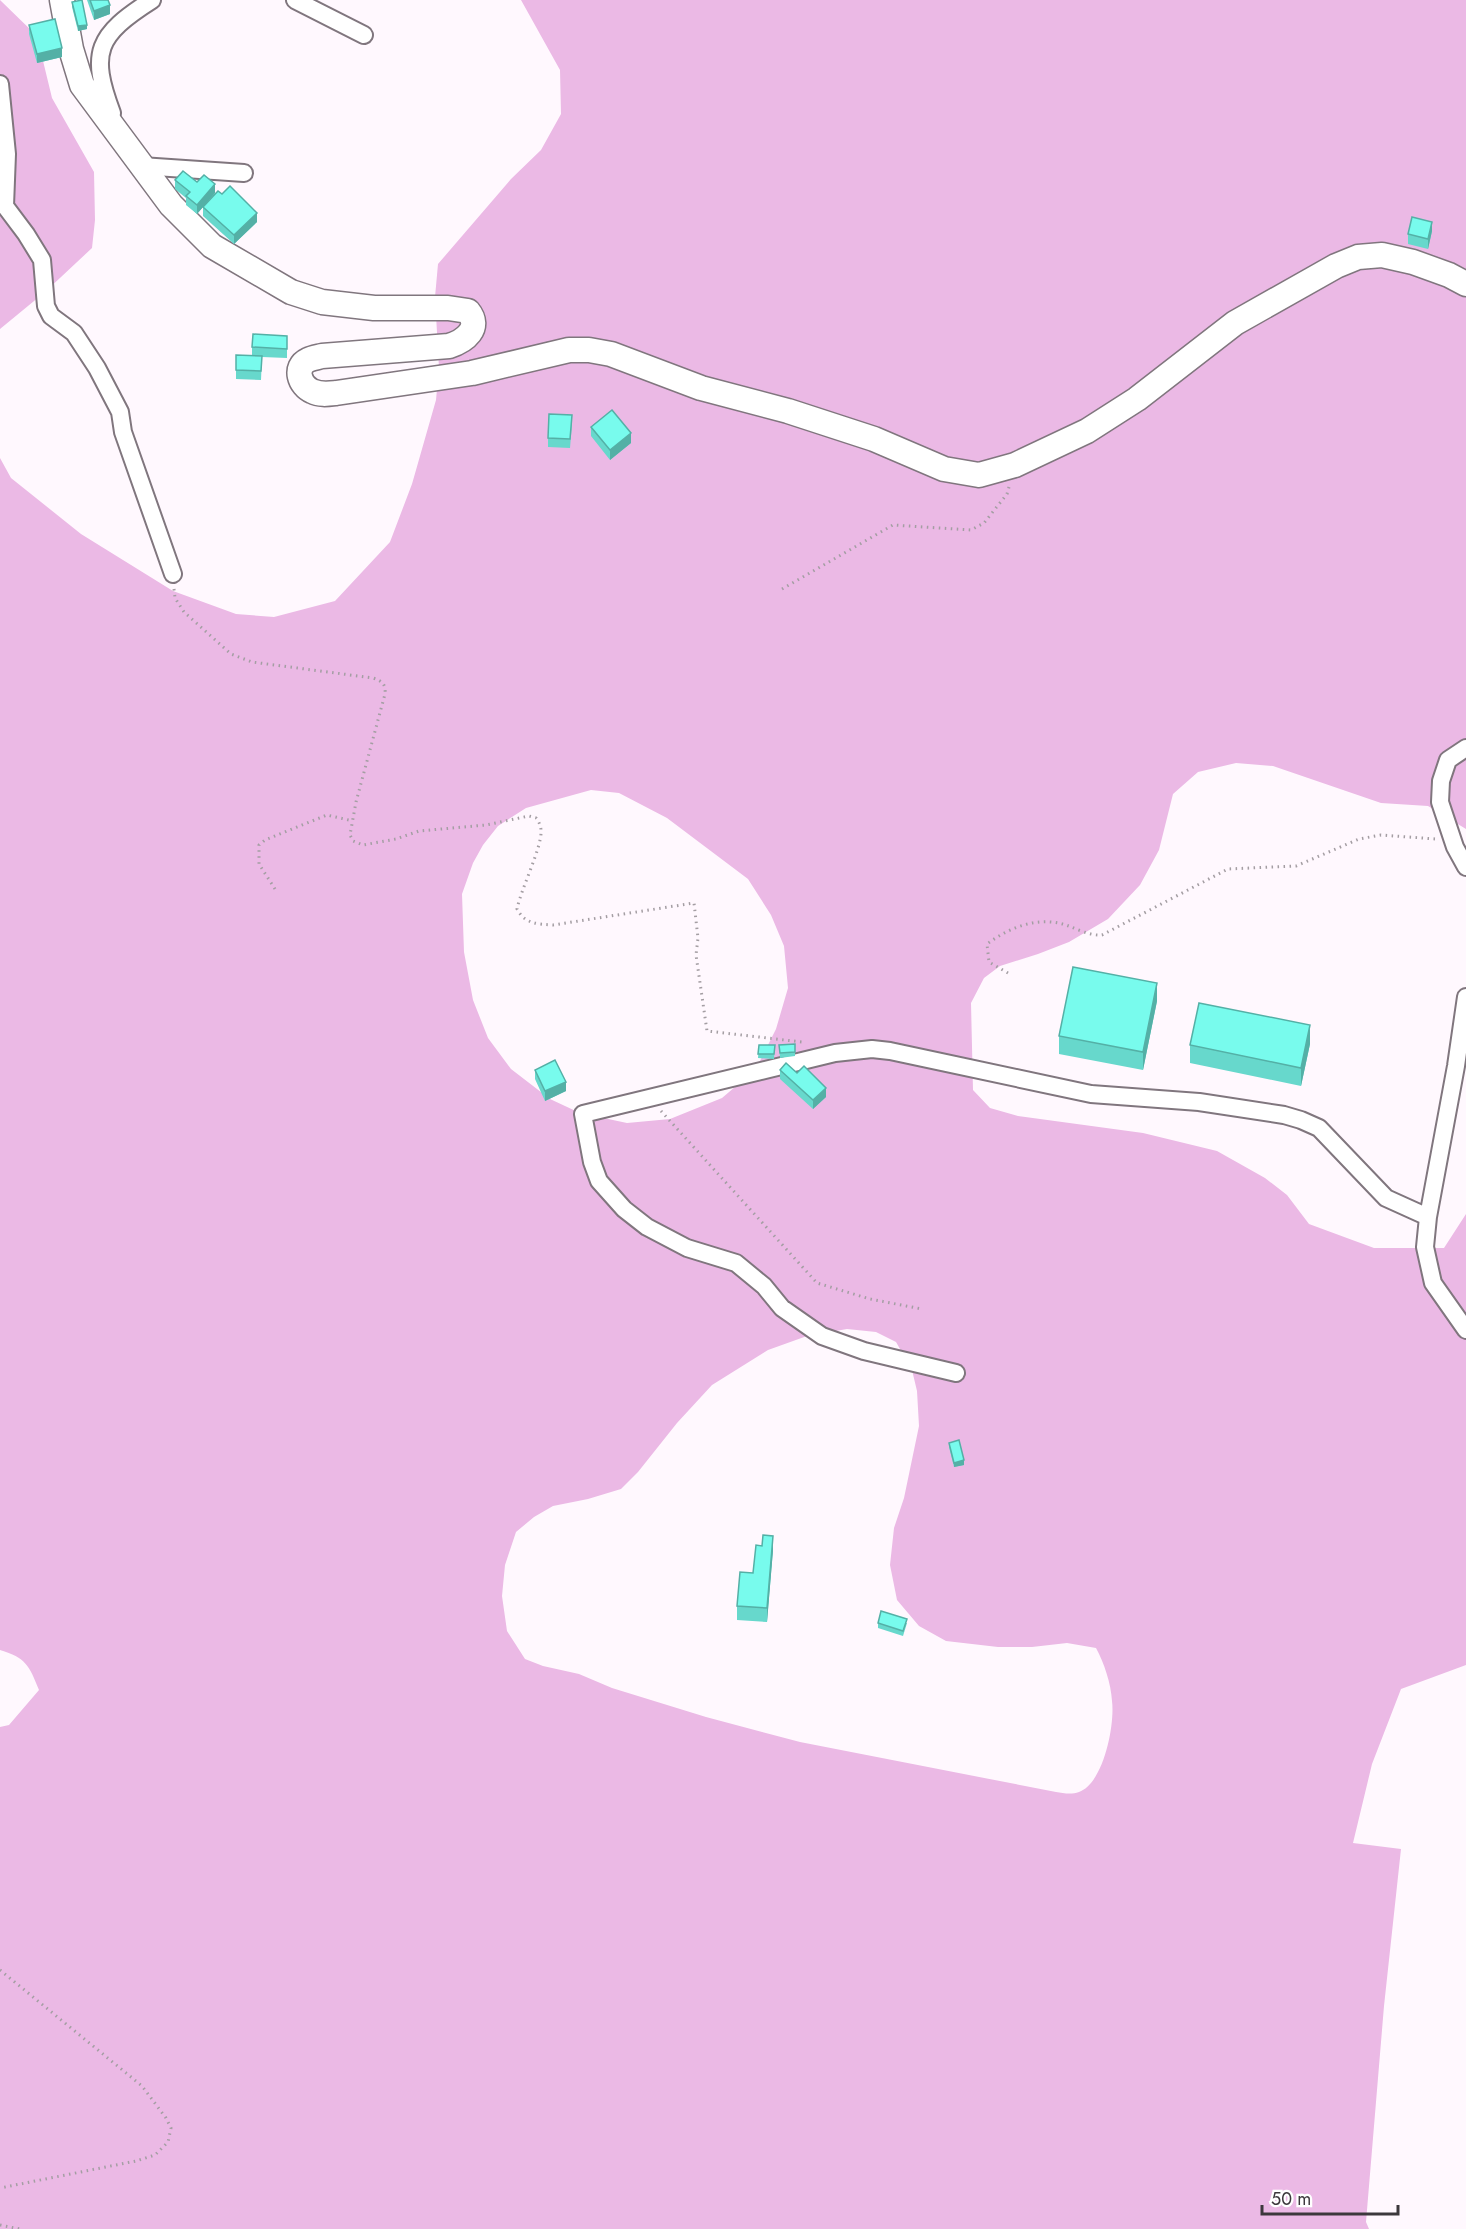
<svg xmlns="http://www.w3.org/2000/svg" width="1466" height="2229" font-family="Jost,sans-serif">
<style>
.green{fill:#ebb9e5;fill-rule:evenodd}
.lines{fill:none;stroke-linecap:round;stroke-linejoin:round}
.street-casing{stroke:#80767e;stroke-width:20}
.secondary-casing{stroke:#80767e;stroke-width:27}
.path{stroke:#a49ea3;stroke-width:3;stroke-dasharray:1.5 4.5;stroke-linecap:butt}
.street{stroke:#fff;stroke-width:16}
.secondary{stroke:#fff;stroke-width:24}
.wall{fill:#67d8cc}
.shaded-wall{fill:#54b0a6}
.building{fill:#78fbed;stroke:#54b0a6;stroke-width:1.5}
</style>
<rect width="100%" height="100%" fill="#fff8fe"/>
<path class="green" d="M0,0L37,36L52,98L94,172L95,220L92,248L45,292L0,329Z
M521,0H1466V829L1428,806L1381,803L1273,766L1236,763L1198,772L1173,794L1159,850L1140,885L1108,919L1069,942L1038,954L1000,966L984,978L971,1003L973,1090L990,1108L1018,1116L1143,1133L1217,1151L1265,1178L1287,1195L1309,1224L1374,1248H1444L1466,1214V1665L1401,1689L1372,1764L1353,1843L1401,1849L1384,2006L1366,2222L1369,2229H0V1727L9,1725L39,1690C29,1665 26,1658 0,1650V458L11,478L81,534L173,591L236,614L274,617L335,601L390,542L412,484L436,400L439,368L435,297L438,264L511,179L541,150L561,114L560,70ZM591,790L619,793L667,818L748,879L771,915L784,946L788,988L776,1029L756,1069L722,1098L670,1119L627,1123L580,1113L550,1099L511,1069L488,1038L473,1000L464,952L462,894L473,863L483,845L498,826L526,808ZM847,1329L876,1332L896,1342L912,1370L917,1391L919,1426L904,1498L894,1528L890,1565L897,1600L919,1626L946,1641L998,1647H1032L1067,1643L1096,1648C1104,1663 1111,1683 1112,1701C1115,1724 1104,1783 1079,1792C1071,1795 1063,1793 1056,1792L800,1742L706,1717L612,1688L579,1674L543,1666L525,1659L507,1631L502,1596L505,1565L516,1532L534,1517L553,1506L588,1499L621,1489L638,1472L677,1423L712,1385L768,1350L807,1336Z"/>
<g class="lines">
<g class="street-casing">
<path id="street" d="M295,0L364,35
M0,84L7,154L5,206L26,234L42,260L46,306L51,316L74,333L97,368L120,412L123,432L173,574
M110,119L112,113C89,52 97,35 152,0
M141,166L244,173
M1466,748L1448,760L1441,781L1440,802L1455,847L1466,867
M1466,997L1456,1066L1428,1217L1425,1247L1433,1283L1466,1330
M956,1373L864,1351L822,1336L782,1308L764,1286L736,1263L687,1248L647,1227L624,1209L599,1181L592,1162L583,1114L835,1053L872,1049L890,1051L1091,1094L1199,1102L1284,1115L1301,1120L1319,1128L1386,1198L1428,1217"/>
</g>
<g class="secondary-casing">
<path id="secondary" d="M62,0L71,49L82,85L171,205L212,246L291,292L322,302L374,308H448L468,311C482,328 465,341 449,346L322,356C318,357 312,358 308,360C293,367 300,386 312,391C320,395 327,394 336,393L472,373L569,350H589L611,354L701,388L788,411L874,439L944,469L979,475L1015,465L1087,431L1137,399L1235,323L1336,266L1358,257L1382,255L1413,262L1449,275L1466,284"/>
</g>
<path class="path" d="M174,589L175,598L184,612L231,654L252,662L373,678C382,681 386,684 385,694L356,802L350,835L353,841L363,845L396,839L419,831L486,825L529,816L536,818C539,822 541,826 541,831C542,847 521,889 517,909C525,924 537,924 553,925L694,903L698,938L696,955L707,1031L802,1042
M782,589L893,525L971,530L984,523L1007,494L1009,487
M275,889L259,864V845L265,840L327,815L353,821
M1008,973L989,962L987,944C1010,927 1038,916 1066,925C1077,929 1090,936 1102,935L1228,869L1296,866L1359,839L1381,835L1436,839
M661,1111L817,1283L870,1299L922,1309
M0,1970L142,2086L166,2118L171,2128L168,2142L155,2155L136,2161L0,2188
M0,2225L20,2229"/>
<use href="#street" class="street"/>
<use href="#secondary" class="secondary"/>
</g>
<path class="wall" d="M87,0H108L110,14L94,20Z
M72,2L87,29L78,31L72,7Z
M29,25L62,57L37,63L29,34Z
M175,180L197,182L215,193L204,206L257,222L234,244L203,216V207L197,214L186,205V198L175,189Z
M1432,231L1428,249L1408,244V234Z
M287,336V358L262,357L261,380L236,379V355H252V347Z
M572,424L570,448L548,447V438Z
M591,427L631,443L610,460L591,436Z
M1157,1001L1143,1070L1059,1054V1036Z
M795,1044V1056L780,1058L779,1045Z
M1310,1044L1301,1086L1190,1063V1045Z
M759,1045H775L774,1059L758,1058Z
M535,1070L566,1091L545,1101L535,1079Z
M780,1070L797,1073L826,1097L813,1109L780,1079Z
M949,1443L964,1465L954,1467L949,1447Z
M773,1550L767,1622L737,1620V1606L753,1573Z
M878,1623H907L903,1636L878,1628Z"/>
<path class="shaded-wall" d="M110,5V14L94,20V11Z
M87,25V29L78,31V26Z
M62,48V57L37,63V54Z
M215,184V193L197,214V205Z
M257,213V222L234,244V235Z
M1432,222V231L1428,249V239Z
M631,433V443L610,460V450Z
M1157,983V1001L1143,1070V1052Z
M1310,1025V1044L1301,1086V1068Z
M566,1082V1091L545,1101V1091Z
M826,1088V1097L813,1109V1100Z
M964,1460V1465L954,1467V1463Z
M773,1536V1550L767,1622V1608Z"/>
<path class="building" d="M82,0L87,25L78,26L72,2Z
M90,0H108L110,5L94,11Z
M55,19L62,48L37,54L29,25Z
M183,171L197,182L204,175L215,184L197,205L186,196L190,192L175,180Z
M230,186L257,213L234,235L203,207L218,191L222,194Z
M1412,217L1432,222L1428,239L1408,234Z
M253,334L287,336V349L252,347Z
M236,355L262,356L261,371L236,370Z
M612,410L631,433L610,450L591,427Z
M549,414L572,415L570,439L548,438Z
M1073,967L1157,983L1143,1052L1059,1036Z
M1199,1003L1310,1025L1301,1068L1190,1045Z
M795,1044V1052L780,1053L779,1045Z
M759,1045H775L774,1054H758Z
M555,1060L566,1082L545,1091L535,1070Z
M786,1063L797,1073L804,1066L826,1088L813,1100L780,1070Z
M959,1440L964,1460L954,1463L949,1443Z
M763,1535L773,1536L767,1608L737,1606L740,1572L753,1573L756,1545L762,1546Z
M881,1611L907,1619L903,1631L878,1623Z"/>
<path d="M1262 2205v9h136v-9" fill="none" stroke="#3c383c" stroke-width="3"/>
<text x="1271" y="2205" font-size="18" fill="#3c383c" stroke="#ffffff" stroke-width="4.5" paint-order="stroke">50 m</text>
</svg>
